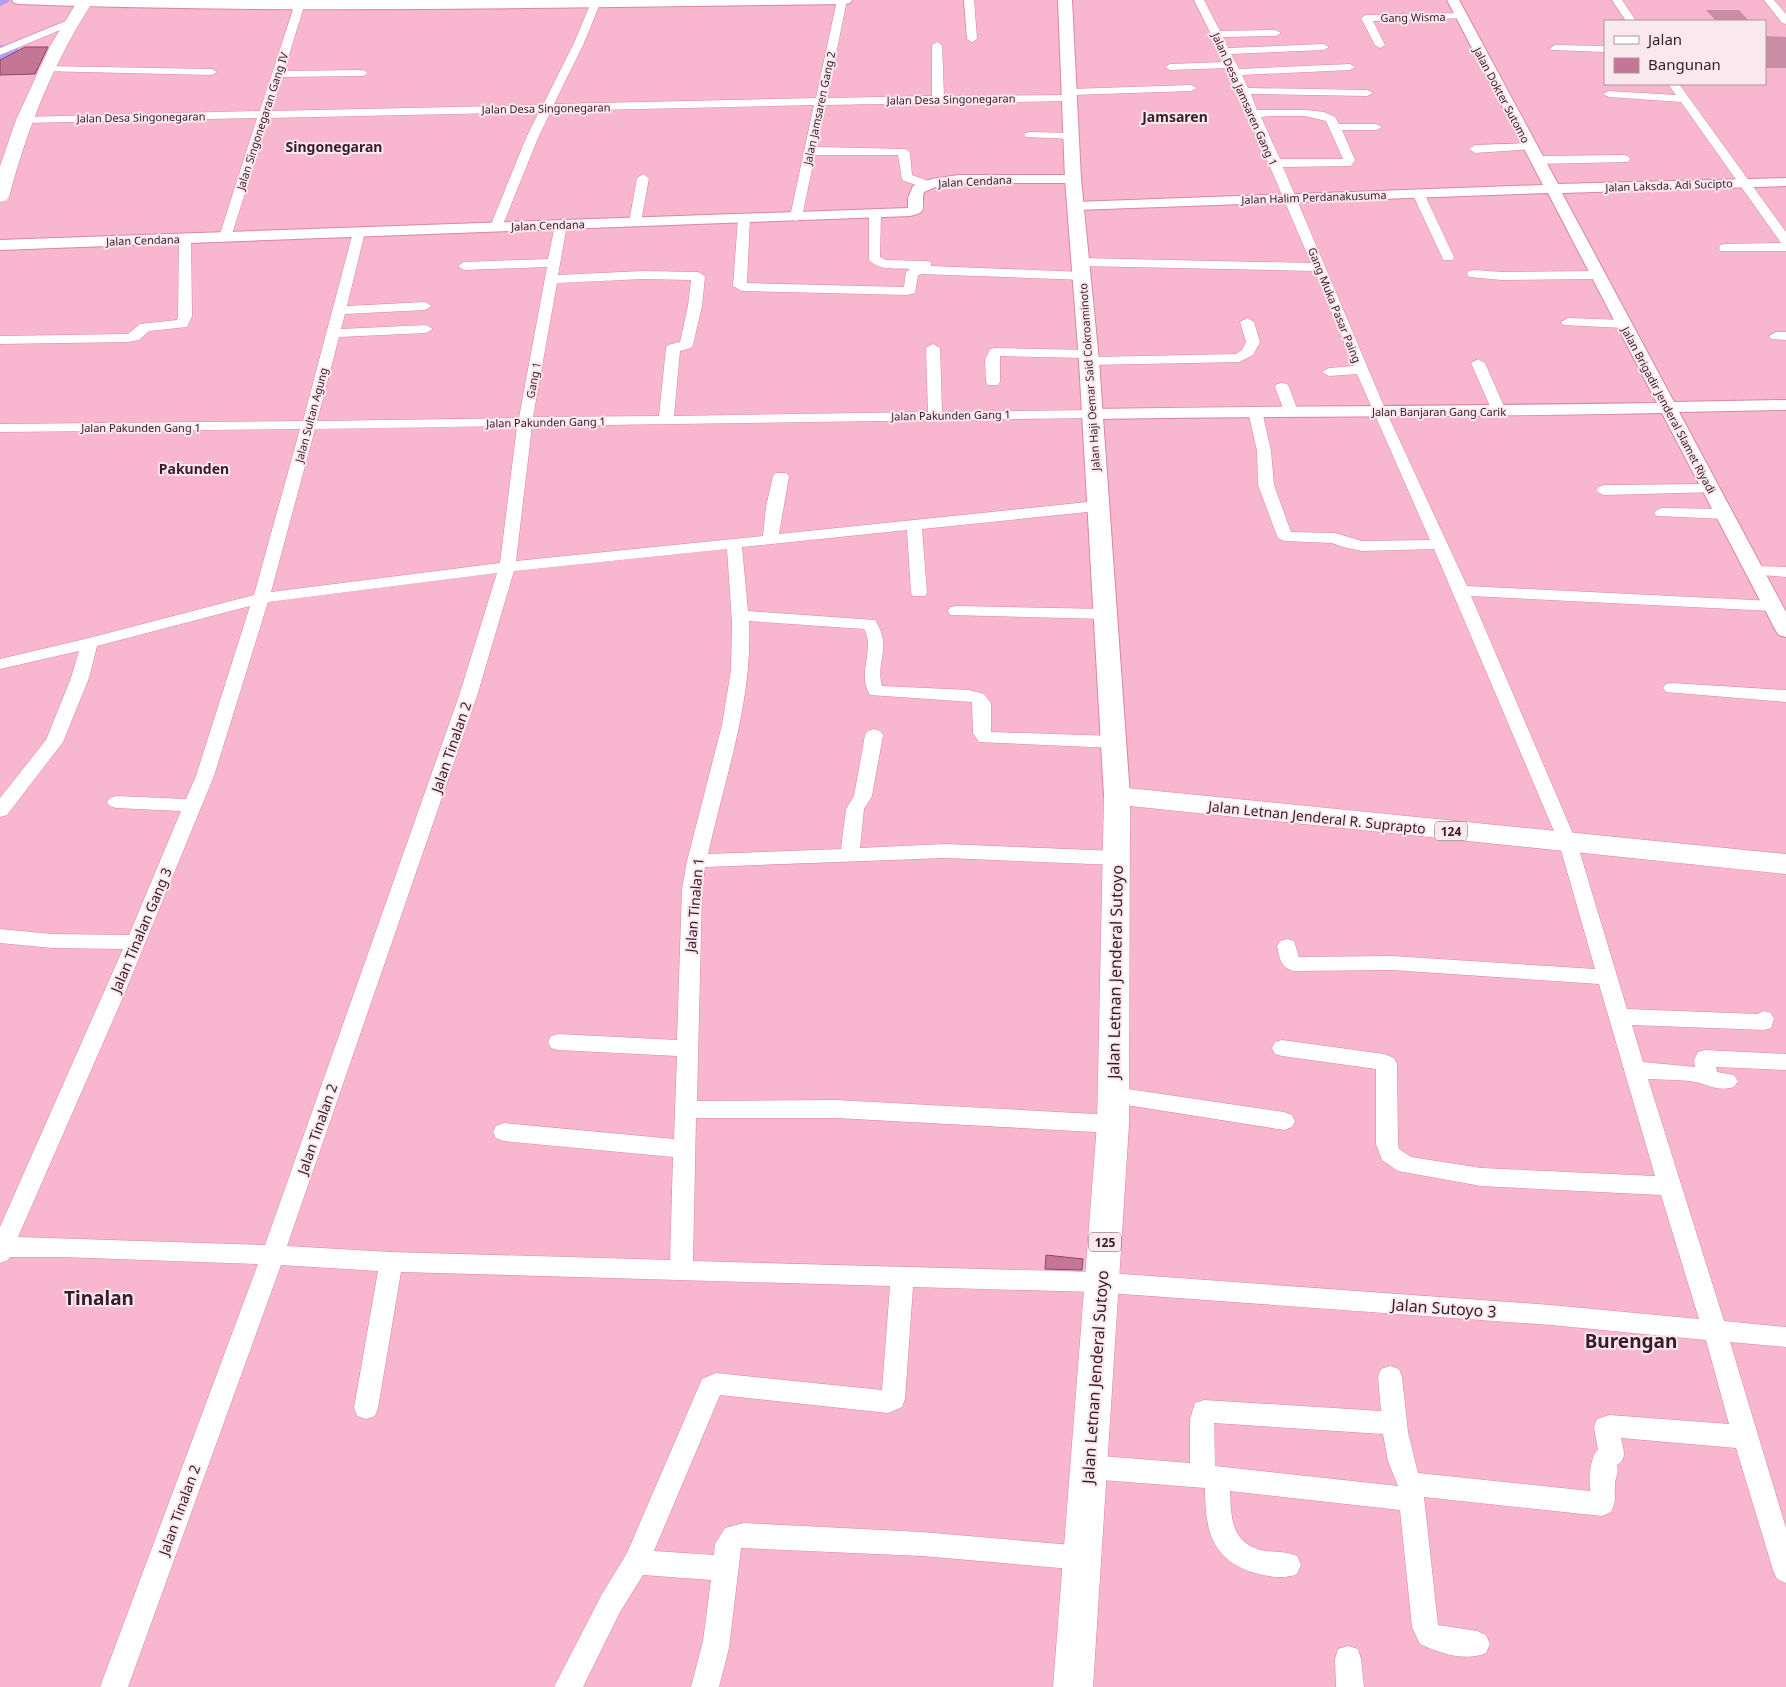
<svg xmlns="http://www.w3.org/2000/svg" width="1786" height="1687" font-family="'Noto Sans',sans-serif">
<style>
.green{fill:#c98da4}
.lines{fill:none;stroke-linecap:round;stroke-linejoin:round}
.river{fill:#b59ef8;fill-rule:evenodd}
.building{fill:#c47696;stroke:#8d4564}
.minor-casing{stroke:#d787a7;stroke-width:1}
.tertiary-casing{stroke:#d787a7;stroke-width:2}
.secondary-casing{stroke:#d787a7;stroke-width:2}
.primary-casing{stroke:#d787a7;stroke-width:1}
.minor{fill:#fff;fill-rule:evenodd}
.tertiary{fill:#fff;fill-rule:evenodd}
.secondary{fill:#fff;fill-rule:evenodd}
.primary{fill:#fff;fill-rule:evenodd}
.labels{text-anchor:middle;dominant-baseline:central;stroke-width:4;stroke-linejoin:round;paint-order:stroke}
.far-street-label{font-size:11px;fill:#3a1b28;stroke:#f9e8ee}
.shield{fill:#f9e8ee;stroke:#735863;stroke-width:1}
.shield-label{font-size:12px;font-weight:bold;fill:#3a1b28}
.far-quarter-label{font-size:14px;font-weight:bold;fill:#3a1b28;stroke:#f9e8ee}
.street-label{font-size:14px;fill:#3a1b28;stroke:#f9e8ee}
.near-street-label{font-size:16px;fill:#3a1b28;stroke:#f9e8ee}
.near-quarter-label{font-size:19px;font-weight:bold;fill:#3a1b28;stroke:#f9e8ee}
</style>
<rect width="100%" height="100%" fill="#f9b6cf"/>
<path class="green" d="M1706,10H1739L1749,21H1716Z
M1765,36L1786,37V68H1765Z"/>
<g class="lines">
<path class="river" d="M0,0H10L7,3L0,6Z
M0,45L17,47L19,50L6,60L0,62Z"/>
</g>
<path class="building" d="M25,47H48L35,74L0,75V60Z
M1046,1255L1083,1259L1082,1270L1045,1269Z"/>
<g class="lines">
<g class="minor-casing">
<path id="minor" d="M296,0H306L284,71L363,70L368,73L363,76L282,77L271,111L543,105L574,43L592,0L601,1L584,43L554,104L816,98L837,0H847L827,98L932,96V45L937,42L942,45L944,96L1067,95L1064,92L1070,89L1191,85L1197,88L1191,91L1073,95L1076,98L1070,101L825,105L817,147L906,149L910,153L912,175L931,182L933,185L927,189L902,180L898,155H815L802,217L796,221L790,217L814,105L551,111L538,138L502,227L496,231L490,227L526,138L539,112L269,118L231,237L225,241L219,237L257,118L22,123L16,120L22,117L260,111Z
M964,0H974L977,39L972,42L967,39Z
M1194,0H1204L1220,31L1276,30L1281,33L1276,36L1223,37L1228,48L1324,44L1329,47L1324,50L1231,54L1239,69L1350,64L1355,67L1350,70L1242,75L1248,88L1367,90L1373,93L1367,96L1251,94L1257,110H1305L1324,112L1335,117L1339,124H1376L1382,127L1376,130H1342L1355,160L1351,166L1283,167L1386,411L1467,586L1773,601L1779,602L1781,606L1779,610L1773,611L1471,596L1577,843L1627,1009L1757,1014L1764,1011L1771,1013L1774,1019L1771,1028L1764,1030L1632,1025L1643,1062L1695,1067L1694,1060L1698,1052L1705,1050L1786,1054V1070L1716,1067L1717,1072L1734,1075L1738,1081L1734,1087C1722,1091 1711,1087 1700,1083C1684,1079 1664,1080 1648,1079L1724,1321L1786,1327V1347L1730,1342L1786,1528V1583L1777,1579L1773,1570L1736,1448L1621,1438C1623,1448 1628,1459 1617,1465C1619,1475 1615,1477 1615,1485C1614,1498 1617,1500 1611,1512L1602,1516L1424,1497L1438,1625L1477,1631L1486,1635L1490,1644L1486,1653C1466,1662 1439,1653 1420,1644L1412,1627L1400,1510L1230,1491C1231,1520 1232,1545 1266,1551C1277,1552 1287,1552 1297,1556L1301,1565L1297,1574C1285,1579 1272,1577 1259,1574C1212,1562 1205,1532 1205,1488L1089,1479L1080,1475L1076,1467L1080,1459L1089,1455L1190,1463V1419L1195,1403L1204,1400L1381,1411L1378,1377L1381,1369L1390,1366L1399,1369L1402,1377L1408,1432L1418,1473L1590,1491C1589,1480 1590,1456 1598,1450L1594,1427L1597,1419L1609,1415L1729,1424L1706,1340L1551,1325L1095,1292L913,1287L905,1399L902,1407L888,1413L720,1395L654,1551L714,1555L715,1544L725,1528L744,1523L922,1532L1083,1546L1092,1549L1096,1558L1092,1567L1083,1570L922,1556L741,1548L729,1648L719,1687H691L703,1641L711,1580L643,1575L620,1612L583,1687H554L602,1594L627,1553L702,1379L716,1373L882,1390L890,1286L401,1272L378,1408L375,1416L366,1419L357,1416L354,1408L378,1271L281,1265L128,1687H100L258,1264L62,1257H10L8,1260L0,1263V1227L123,949L52,948L0,943V929L52,934L129,935L181,811L116,808L110,806L107,802L110,798L116,796L186,799L196,776L250,606L97,646L89,678L63,742L7,815L0,817V798L46,740L71,678L79,651L0,669V659L89,638L254,595L300,429L0,432V424L303,421L353,232L359,228L365,232L347,306L425,302L432,306L425,310L345,314L341,329L426,325L433,329L426,333L339,337L317,421L519,418L547,267L464,270L458,266L464,262L548,259L555,225L561,221L567,225L558,275L643,271L698,272L705,276L702,306L693,345L691,348L680,351L674,416L928,412L926,348L933,344L940,348L942,412L1092,410L1097,411L1099,414L1097,417L1092,418L532,426L516,561L763,536L766,507L773,476L776,473H786L789,476L779,534L1097,501L1102,503L1105,506L1102,509L1097,511L922,529L927,593L925,596H913L911,593L907,530L742,547L748,611L875,620C893,648 875,660 882,686L969,690L984,694L991,703V732L1114,736L1120,738L1123,742L1120,746L1114,748L979,742L973,733L972,702L870,695C856,673 876,650 864,629L749,621C753,701 725,777 708,854L841,849L846,809L854,796L865,735L868,731L874,729L880,731L883,735L872,796L864,809L860,848L945,844L1117,851L1124,853L1126,858L1124,863L1117,865L945,858L705,867L702,889L697,1101L836,1100L1113,1115L1121,1118L1124,1124L1121,1130L1113,1133L836,1118H696L693,1261L1095,1272L1551,1305L1699,1319L1661,1195L1481,1186L1398,1171L1382,1160L1376,1144V1069L1282,1056L1275,1054L1272,1048L1275,1042L1282,1040L1384,1054L1394,1058L1397,1064L1398,1144L1399,1149L1411,1157L1481,1168L1655,1176L1599,984L1392,970L1294,971C1280,967 1280,959 1277,946L1280,941L1287,939L1294,941L1299,957L1392,956L1595,969L1559,843L1434,549L1362,551L1343,547L1332,543L1285,541L1279,539L1277,536L1258,485L1257,451L1248,411L1250,408H1260L1262,411L1271,451L1274,485L1291,532L1335,533L1362,541L1430,540L1357,374L1329,376L1322,372L1329,368L1354,366L1315,271L1081,266L1075,262L1081,258L1311,263L1228,68L1170,70L1165,67L1170,64L1225,62ZM1271,116H1305L1326,121L1343,159H1280L1261,117ZM643,279L691,280L688,306L680,342L668,345L666,348L659,416L533,417L557,283ZM517,426L500,563L271,592L315,429ZM727,549L732,623L731,670L722,725L687,861L682,889L677,1040L558,1034L551,1036L548,1042L551,1048L558,1050L677,1056L674,1139L504,1123L496,1126L493,1132L496,1138L504,1141L673,1157L670,1260L391,1252L287,1246L477,696L514,571ZM497,573L459,696L265,1245L18,1237L120,1004L214,776L268,602ZM1214,1423L1383,1434L1388,1461L1398,1486L1215,1466Z
M1612,0H1622L1636,21H1626Z
M1764,0H1774L1786,14V24L1782,23Z
M1462,13L1466,14L1467,16L1466,18L1373,21L1385,45L1380,48L1375,45L1361,18L1366,15Z
M73,18L77,19L78,21L77,23L0,55V48Z
M1555,45L1605,46V52L1551,50L1550,48Z
M44,66L212,69L217,72L212,75L40,71L39,69L40,67Z
M1668,84H1679L1786,232V251H1720L1719,248L1720,245L1725,244L1781,243L1681,102L1609,97L1603,94L1609,91L1676,95Z
M1030,132L1072,133L1078,136L1072,139L1026,137L1024,135L1026,133Z
M1530,143L1536,147L1534,149L1475,153L1469,149L1475,145Z
M1624,155L1628,156L1630,159L1628,162L1536,164L1530,160L1536,156Z
M643,174L649,178L641,222L635,226L629,222L637,178Z
M1418,189L1424,193L1454,257L1453,260H1443L1442,257L1412,193Z
M875,209L881,213L880,257L886,260L926,261L931,262V266L1083,272L1090,276L1083,280L922,274L918,275L915,293L907,295L742,291L733,286L738,218L744,214L750,218L747,283L904,287L906,272L910,269C897,268 879,271 869,260V213Z
M185,234L191,238L192,316L187,327L149,331L139,340L128,342L0,344V336L128,334L140,324L177,320L178,316L179,238Z
M1474,270L1502,272L1597,271L1604,275L1597,279L1502,280L1469,277L1467,274L1469,271Z
M1247,318L1254,322L1260,342L1253,355L1239,362L1089,365L1082,361L1084,358L1000,356V382L998,385H988L986,382L985,360L990,349L995,348L1089,350L1094,351L1096,354L1094,357L1236,354L1242,350L1246,342L1240,322Z
M1568,318L1623,320L1630,324L1623,328L1563,325L1561,322Z
M1776,332H1786V340L1771,339L1769,336Z
M1478,359L1485,363L1506,411L1504,414H1494L1492,411L1471,363Z
M1282,383L1287,384L1289,387L1298,411L1296,414H1286L1284,411L1275,387L1277,384Z
M1712,484L1717,486L1720,489L1717,492L1604,495L1599,493L1596,490L1599,487L1604,485Z
M1662,508L1725,509L1730,511L1733,514L1730,517L1725,519L1657,516L1654,513L1657,510Z
M1755,566L1786,567V577L1749,574L1747,571L1749,568Z
M956,606L1105,609L1111,610L1113,614L1111,618L1105,619L950,615L948,611L950,607Z
M1672,683L1786,690V702L1666,692L1663,688L1666,684Z
M1114,1087L1284,1112L1292,1115L1295,1121L1292,1127L1284,1130L1114,1103L1106,1101L1103,1095L1106,1089Z
M1348,1646L1358,1649L1361,1659L1364,1687H1336L1335,1659L1338,1649Z"/>
</g>
<g class="tertiary-casing">
<path id="tertiary" d="M1447,0H1459L1558,184L1786,178V186L1562,193L1674,402L1786,400V410L1679,412L1786,612V637L1779,635L1776,631L1662,413C1472,417 1282,416 1092,419L1086,418L1083,414L1086,410L1092,409C1280,406 1469,406 1657,403L1548,193L1076,210L1071,209L1069,206L1071,203L1076,202L1543,185Z
M959,175H1073L1078,176L1080,179L1078,182L1073,183H959L935,187L924,192C920,207 930,212 910,216L0,250V240L908,208V198L913,186L932,179Z"/>
</g>
<g class="secondary-casing">
<path id="secondary" d="M12,0H852L850,3L845,4C570,7 294,14 19,4L14,3Z
M1058,0H1072L1081,179L1099,361L1130,796L1126,802L1117,805L1108,802L1104,796L1079,361L1065,179Z"/>
</g>
<g class="primary-casing">
<path id="primary" d="M78,0H94C54,61 28,126 9,197L6,201L0,202V166L16,120L50,46Z
M1117,787L1786,854V874L1130,806L1129,1124L1093,1687H1053L1097,1124L1104,796L1108,790Z"/>
</g>
<use href="#minor" class="minor"/>
<use href="#tertiary" class="tertiary"/>
<use href="#secondary" class="secondary"/>
<use href="#primary" class="primary"/>
</g>
<g class="labels">
<g class="far-street-label">
<text transform="translate(1413 17) rotate(-1)">Gang Wisma</text>
<text transform="translate(1502 95) rotate(62)">Jalan Dokter Sutomo</text>
<text transform="translate(951 99) rotate(-1)">Jalan Desa Singonegaran</text>
<text transform="translate(1245 99) rotate(66)">Jalan Desa Jamsaren Gang 1</text>
<text transform="translate(546 108) rotate(-1)">Jalan Desa Singonegaran</text>
<text transform="translate(819 108) rotate(-78)">Jalan Jamsaren Gang 2</text>
<text transform="translate(141 117) rotate(-1)">Jalan Desa Singonegaran</text>
<text transform="translate(262 121) rotate(-72)">Jalan Singonegaran Gang IV</text>
<text transform="translate(975 181) rotate(-3)">Jalan Cendana</text>
<text transform="translate(1669 185) rotate(-2)">Jalan Laksda. Adi Sucipto</text>
<text transform="translate(1314 197) rotate(-2)">Jalan Halim Perdanakusuma</text>
<text transform="translate(548 225) rotate(-2)">Jalan Cendana</text>
<text transform="translate(143 240) rotate(-2)">Jalan Cendana</text>
<text transform="translate(1335 305) rotate(68)">Gang Muka Pasar Paing</text>
<text transform="translate(1089 377) rotate(-94)">Jalan Haji Oemar Said Cokroaminoto</text>
<text transform="translate(533 380) rotate(-79)">Gang 1</text>
<text transform="translate(1669 410) rotate(62)">Jalan Brigadir Jenderal Slamet Riyadi</text>
<text x="1439" y="411">Jalan Banjaran Gang Carik</text>
<text transform="translate(311 415) rotate(-75)">Jalan Sultan Agung</text>
<text transform="translate(951 415) rotate(-1)">Jalan Pakunden Gang 1</text>
<text transform="translate(546 422) rotate(-1)">Jalan Pakunden Gang 1</text>
<text x="141" y="427">Jalan Pakunden Gang 1</text>
</g>
<g class="shield">
<rect x="1435" y="821.5" width="32" height="19" rx="4"/>
<rect x="1089" y="1232.5" width="32" height="19" rx="4"/>
</g>
<g class="shield-label">
<text x="1451" y="831">124</text>
<text x="1105" y="1242">125</text>
</g>
<g class="far-quarter-label">
<text x="1175" y="116">Jamsaren</text>
<text x="334" y="146">Singonegaran</text>
<text x="194" y="468">Pakunden</text>
</g>
<g class="street-label">
<text transform="translate(451 747) rotate(-71)">Jalan Tinalan 2</text>
<text transform="translate(1317 817) rotate(6)">Jalan Letnan Jenderal R. Suprapto</text>
<text transform="translate(694 905) rotate(-85)">Jalan Tinalan 1</text>
<text transform="translate(141 930) rotate(-67)">Jalan Tinalan Gang 3</text>
<text transform="translate(317 1129) rotate(-71)">Jalan Tinalan 2</text>
<text transform="translate(179 1510) rotate(-70)">Jalan Tinalan 2</text>
</g>
<g class="near-street-label">
<text transform="translate(1115 972) rotate(-89)">Jalan Letnan Jenderal Sutoyo</text>
<text transform="translate(1444 1308) rotate(4)">Jalan Sutoyo 3</text>
<text transform="translate(1095 1377) rotate(-86)">Jalan Letnan Jenderal Sutoyo</text>
</g>
<g class="near-quarter-label">
<text x="99" y="1298">Tinalan</text>
<text x="1631" y="1341">Burengan</text>
</g>
</g>
<rect x="1604" y="20" width="162" height="65" fill="#f9e8ee" stroke="#ad969f"/>
<rect x="1614" y="36" width="25" height="8" fill="#ffffff" stroke="#ad969f"/>
<text x="1648" y="45" font-size="15" fill="#3a1b28">Jalan</text>
<rect x="1614" y="58" width="25" height="15" fill="#c47696" stroke="#ad969f"/>
<text x="1648" y="70" font-size="15" fill="#3a1b28">Bangunan</text>
</svg>
